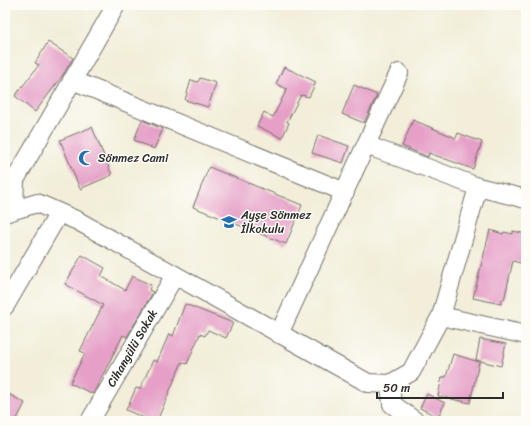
<svg xmlns="http://www.w3.org/2000/svg" width="531" height="426" font-family="Sriracha,sans-serif">
<style>
.building{fill:#e6a0c7}
.lines{fill:none;stroke-linecap:round;stroke-linejoin:round}
.minor-casing{stroke:#716f68;stroke-width:20}
.minor{stroke:#fff;stroke-width:18}
.labels{text-anchor:middle;dominant-baseline:central;stroke-width:3;stroke-linejoin:round;paint-order:stroke}
.poi-label{font-size:12px;fill:#2b2b2b;stroke:#fdfcf7;text-anchor:start}
.street-label{font-size:12px;fill:#2b2b2b;stroke:#fdfcf7}
</style>
<rect width="100%" height="100%" fill="#fdfcf7"/>
<filter id="ink" filterUnits="userSpaceOnUse"><feTurbulence type="fractalNoise" baseFrequency=".025" numOctaves="2"/><feDisplacementMap in="SourceGraphic" scale="8" xChannelSelector="R" yChannelSelector="G"/><feConvolveMatrix kernelMatrix="1 2 1 2 8 2 1 2 1" color-interpolation-filters="sRGB"/></filter>
<filter id="wash" filterUnits="userSpaceOnUse"><feTurbulence type="fractalNoise" baseFrequency=".012" numOctaves="4" result="noise"/><feDisplacementMap in="SourceGraphic" scale="16" xChannelSelector="R" yChannelSelector="G"/><feGaussianBlur stdDeviation="0.9" result="paint"/><feColorMatrix in="noise" values="0 0 0 0 0 0 0 0 0 0 0 0 0 0 0 0 0 1.4 0 .05"/><feComposite in="paint" operator="in"/></filter>
<g filter="url(#wash)">
<rect width="100%" height="100%" fill="#f2eed9"/>
<g id="blocks">
<path class="building" d="M48,42L73,58L61,78L35,112L15,96L39,65L35,63Z
M284,67L316,82L309,97L301,95L287,122L289,123L282,138L257,126L264,112L273,117L287,89L276,84Z
M200,78L216,83L208,107L185,100L191,80L198,82Z
M354,85L377,95L364,123L342,114Z
M142,120L163,129L154,149L134,140Z
M413,120L456,138L458,133L482,142L473,169L429,153L428,157L402,146Z
M92,127L112,175L80,189L60,140Z
M318,135L349,146L343,163L312,153Z
M209,167L302,205L286,244L193,207Z
M490,230L503,234L504,232L513,234V231L526,234V256L524,264L513,261L504,300L502,299L501,304L473,298Z
M82,255L105,268L101,276L125,290L132,276L151,285L149,290L153,292L127,337L123,335L93,394L70,383L85,353L80,351L103,305L65,284Z
M185,304L233,323L226,338L208,330L205,336L200,334L187,364L182,362L157,421H151L126,410L136,388L140,389L153,360L157,362L169,334L173,336Z
M480,339L506,344L501,366L476,360Z
M453,354L479,362L470,403L438,396L442,377H446Z
M5,392L25,403L16,421H5Z
M427,394L445,403L438,417L420,408Z"/>
</g>
</g>
<g filter="url(#ink)">
<use href="#blocks" fill-opacity="0" stroke="#716f68" stroke-width="1"/>
<g class="lines">
<g class="minor-casing">
<path id="minor" d="M72,80L345,192
M366,145L478,187L526,199
M14,210L15,180L116,5
M5,213L37,203L78,221L368,383L390,384L411,372L441,316L526,335
M5,306L59,213
M441,316L478,187
M279,334L399,73
M390,384L392,404L415,421
M90,421L175,275"/>
</g>
<use href="#minor" class="minor"/>
</g>
</g>
<defs>
<g id="mosque-bare" transform="scale(1.2)"><path d="M3.5-4.9A6 6 0 1 0 3.5 4.9A5 5 0 1 1 3.5-4.9Z" fill="#1f6fb2" stroke="#fdfcf7" stroke-width="2.5" paint-order="stroke"/></g>
<g id="school-bare" transform="scale(1.2)"><path d="M0-5L7-2L0 1L-7-2ZM-4 1L0 2.5L4 1V4Q0 6-4 4Z" fill="#1f6fb2" stroke="#fdfcf7" stroke-width="2.5" paint-order="stroke"/></g>
</defs>
<g fill-rule="evenodd">
<use href="#mosque-bare" x="86" y="158"/>
<use href="#school-bare" x="229" y="222"/>
</g>
<g class="labels">
<g class="poi-label">
<text x="98" y="158">Sönmez Cami</text>
<text x="241" y="215">Ayşe Sönmez<tspan x="241" dy="14">İlkokulu</tspan></text>
</g>
<g class="street-label">
<text transform="translate(132 348) rotate(-60)">Cihangülü Sokak</text>
</g>
</g>
<rect width="531" height="426" fill="none" stroke="#fdfcf7" stroke-width="20"/>
<path d="M377 392v6h126v-6" fill="none" stroke="#2b2b2b" stroke-width="2"/>
<text x="383" y="392" font-size="12" fill="#2b2b2b" stroke="#fdfcf7" stroke-width="3" paint-order="stroke">50 m</text>
</svg>
